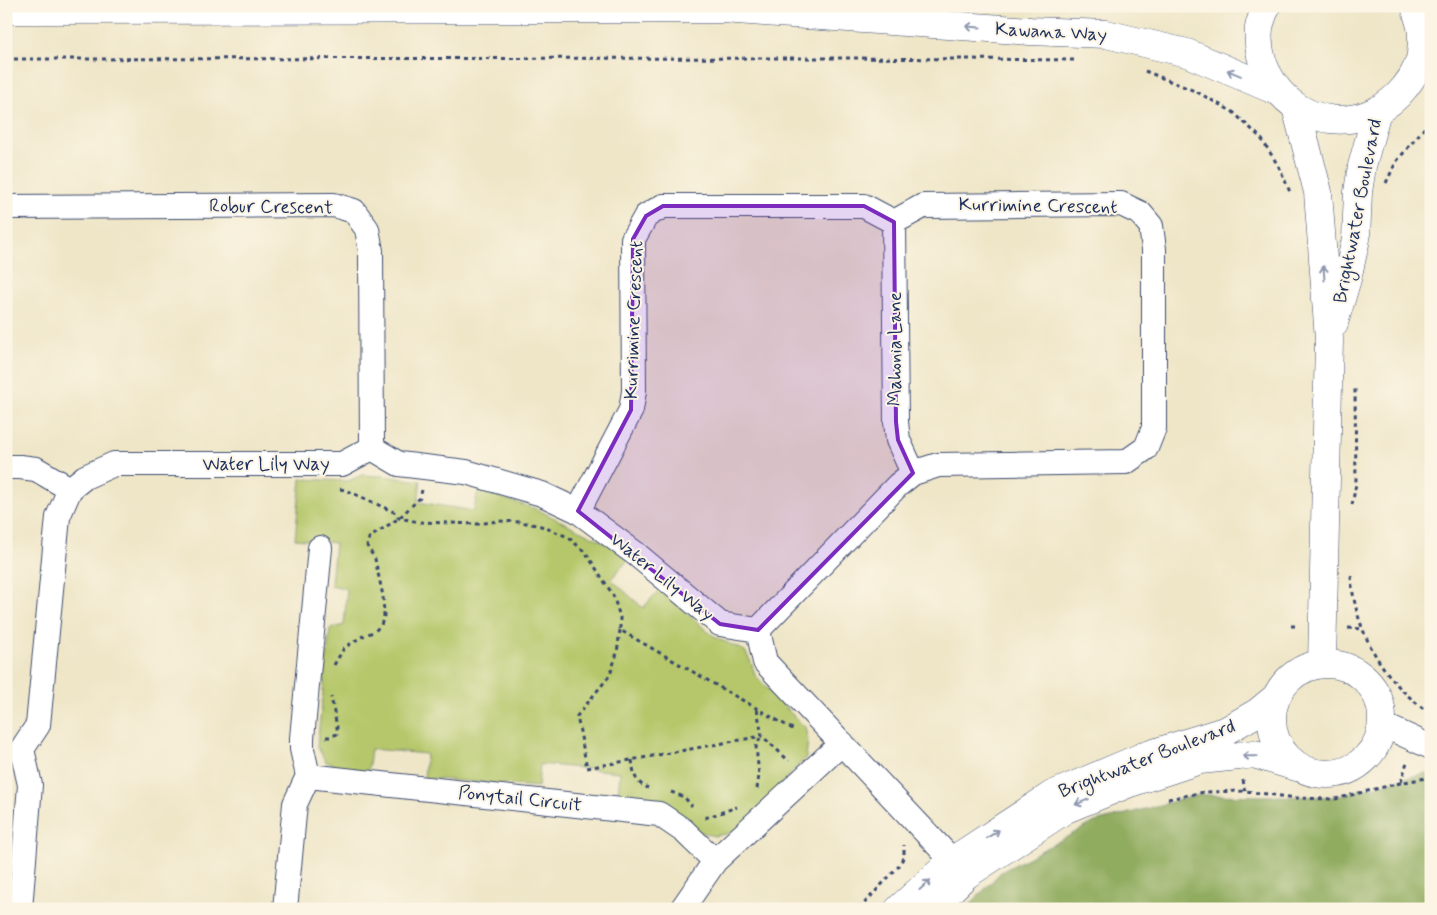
<svg xmlns="http://www.w3.org/2000/svg" width="1437" height="915" font-family="Mynerve,sans-serif">
<style>
.green{fill:#b5c76a;stroke:#687b64}
.forest{fill:#90ac5e;stroke:#566e5e}
.lines{fill:none;stroke-linecap:round;stroke-linejoin:round}
.street-casing{stroke:#3b4a6e;stroke-width:26}
.secondary-casing{stroke:#3b4a6e;stroke-width:29}
.primary-casing{stroke:#3b4a6e;stroke-width:29}
.path{stroke:#3b4a6e;stroke-width:3;stroke-dasharray:4 4;stroke-linecap:butt}
.street{stroke:#fff;stroke-width:24}
.secondary{stroke:#fff;stroke-width:28}
.primary{stroke:#fff;stroke-width:28}
.oneway{stroke:#8d97ae}
.marked{fill:#7b2cbf;fill-opacity:0.2;stroke:#7b2cbf;stroke-width:4;stroke-linejoin:round}
.labels{text-anchor:middle;dominant-baseline:central;stroke-width:4;stroke-linejoin:round;paint-order:stroke}
.street-label{font-size:19px;fill:#1b2f5e;stroke:#fcf5e5}
</style>
<rect width="100%" height="100%" fill="#fcf5e5"/>
<filter id="ink" filterUnits="userSpaceOnUse"><feTurbulence type="fractalNoise" baseFrequency=".02" numOctaves="2"/><feDisplacementMap in="SourceGraphic" scale="10" xChannelSelector="R" yChannelSelector="G"/><feConvolveMatrix kernelMatrix="1 2 1 2 8 2 1 2 1" color-interpolation-filters="sRGB"/></filter>
<filter id="wash" filterUnits="userSpaceOnUse"><feTurbulence type="fractalNoise" baseFrequency=".0096" numOctaves="4" result="noise"/><feDisplacementMap in="SourceGraphic" scale="20" xChannelSelector="R" yChannelSelector="G"/><feGaussianBlur stdDeviation="1.12" result="paint"/><feColorMatrix in="noise" values="0 0 0 0 0 0 0 0 0 0 0 0 0 0 0 0 0 1.4 0 .05"/><feComposite in="paint" operator="in"/></filter>
<g filter="url(#wash)">
<rect width="100%" height="100%" fill="#efe6c8"/>
<path class="green" d="M362,475L383,476L421,481L418,502L474,511L478,490L536,509L610,545L628,560L611,579L643,608L660,589L707,631L717,638L745,651L751,662L755,675L775,697L805,727L808,740L806,758L743,824L731,833L714,836L697,831L685,817L660,802L618,795L620,772L540,764L538,787L424,778L426,754L371,749L368,772L347,769L326,762L317,746L330,629L344,625L347,589L331,585L335,543L295,539L301,479L348,481Z"/>
<path class="forest" d="M1426,773L1431,774V909H966L1001,872L1095,822L1199,795L1333,797Z"/>
</g>
<g filter="url(#ink)">
<g class="lines">
<g class="street-casing">
<path id="street" d="M6,207L334,205L354,211L367,229L371,251L372,448
M894,222L896,422L898,440L913,473
M6,467H20L36,469L70,489
M578,511L631,410L634,391L633,239L646,216L663,206H864L894,222L923,206L1121,204L1140,213L1151,226L1154,249V428L1146,448L1126,462L938,465L913,473L898,485L758,630
M1383,725L1431,747
M308,776L659,814L684,831L715,861
M20,909L30,785L22,749L38,725L58,517L70,489L85,477L114,464H342L372,448L399,464L466,472L542,494L578,511L636,554L720,624L758,630L765,662L965,874
M285,909L295,804L308,776L302,749V738L320,548
M682,909L715,861L842,743"/>
</g>
<g class="secondary-casing">
<path id="secondary" d="M1296,107L1318,192L1329,339L1322,664
M1334,323L1347,279L1356,239L1358,192L1362,166L1377,111
M1272 719a55 55 0 1 1 110 0a55 55 0 1 1-110 0Z
M899,909L952,861L1052,795L1144,756L1227,730L1258,712L1275,698
M931,909L966,875L1066,809L1127,784L1200,760L1239,756L1254,754L1297,767"/>
</g>
<g class="primary-casing">
<path id="primary" d="M1266,6C1264,13 1260,21 1259,28C1257,47 1262,67 1273,83C1302,127 1361,132 1398,95C1408,85 1416,73 1420,59C1422,51 1422,40 1422,32C1421,24 1417,14 1415,6
M6,10L723,9L1030,31L1106,34L1187,53L1279,92"/>
</g>
<path class="path" d="M6,59L848,58L1078,60
M1145,71L1197,92L1233,112L1261,138L1279,167L1290,192H1292
M1386,183L1396,162L1431,120
M340,489L346,490L394,512L399,518L419,522L478,524L498,521L521,522L541,526L568,537L586,553L613,595L620,617V630L796,731
M1352,505L1356,484L1355,389
M1351,576C1355,633 1384,682 1431,714
M1291,626H1299
M1348,628L1362,629
M620,630L617,653L610,675L577,716L587,768L762,736
M334,665L344,648L361,637L375,631L381,625L384,616L383,596L375,559L367,546L369,538L399,518L420,498L422,490
M757,709L762,736L789,761
M326,737H330L337,734V727L331,697
M632,760C634,774 634,782 648,788
M1243,780L1245,791
M1401,782L1407,762
M757,789L759,775L756,747L761,736
M671,792L684,797L692,806
M1168,799L1205,792L1245,791L1296,798L1335,799L1400,783L1431,777
M705,818L737,807
M859,909L899,866L904,856V845"/>
<use href="#street" class="street"/>
<use href="#secondary" class="secondary"/>
<use href="#primary" class="primary"/>
</g>
<defs><path id="oneway-shaft" d="M-6 0H5M1.5-3L5.5 0L1.5 3" fill="none" stroke-width="1.6" stroke-linecap="round" stroke-linejoin="round" transform="scale(1.25)"/></defs>
<g class="oneway">
<use href="#oneway-shaft" transform="translate(973 27) rotate(-176)"/>
<use href="#oneway-shaft" transform="translate(1234 73) rotate(-157)"/>
<use href="#oneway-shaft" transform="translate(1324 273) rotate(-94)"/>
<use href="#oneway-shaft" transform="translate(1250 756) rotate(-179)"/>
<use href="#oneway-shaft" transform="translate(1082 802) rotate(158)"/>
<use href="#oneway-shaft" transform="translate(993 834) rotate(-33)"/>
<use href="#oneway-shaft" transform="translate(925 885) rotate(-42)"/>
</g>
</g>
<path class="marked" d="M663,206H864L894,222L896,422L898,440L913,473L758,630L720,624L578,511L631,410L633,239L646,216Z"/>
<g class="labels">
<g class="street-label">
<text transform="translate(1051 32) rotate(3)">Kawana Way</text>
<text transform="translate(1038 206) rotate(1)">Kurrimine Crescent</text>
<text transform="translate(271 207) rotate(1)">Robur Crescent</text>
<text transform="translate(1358 211) rotate(-79)">Brightwater Boulevard</text>
<text transform="translate(634 320) rotate(-88)">Kurrimine Crescent</text>
<text transform="translate(895 349) rotate(-90)">Mahonia Lane</text>
<text x="266" y="464">Water Lily Way</text>
<text transform="translate(662 577) rotate(39)">Water Lily Way</text>
<text transform="translate(1147 759) rotate(-21)">Brightwater Boulevard</text>
<text transform="translate(520 799) rotate(6)">Ponytail Circuit</text>
</g>
</g>
<rect width="1437" height="915" fill="none" stroke="#fcf5e5" stroke-width="25"/>
</svg>
